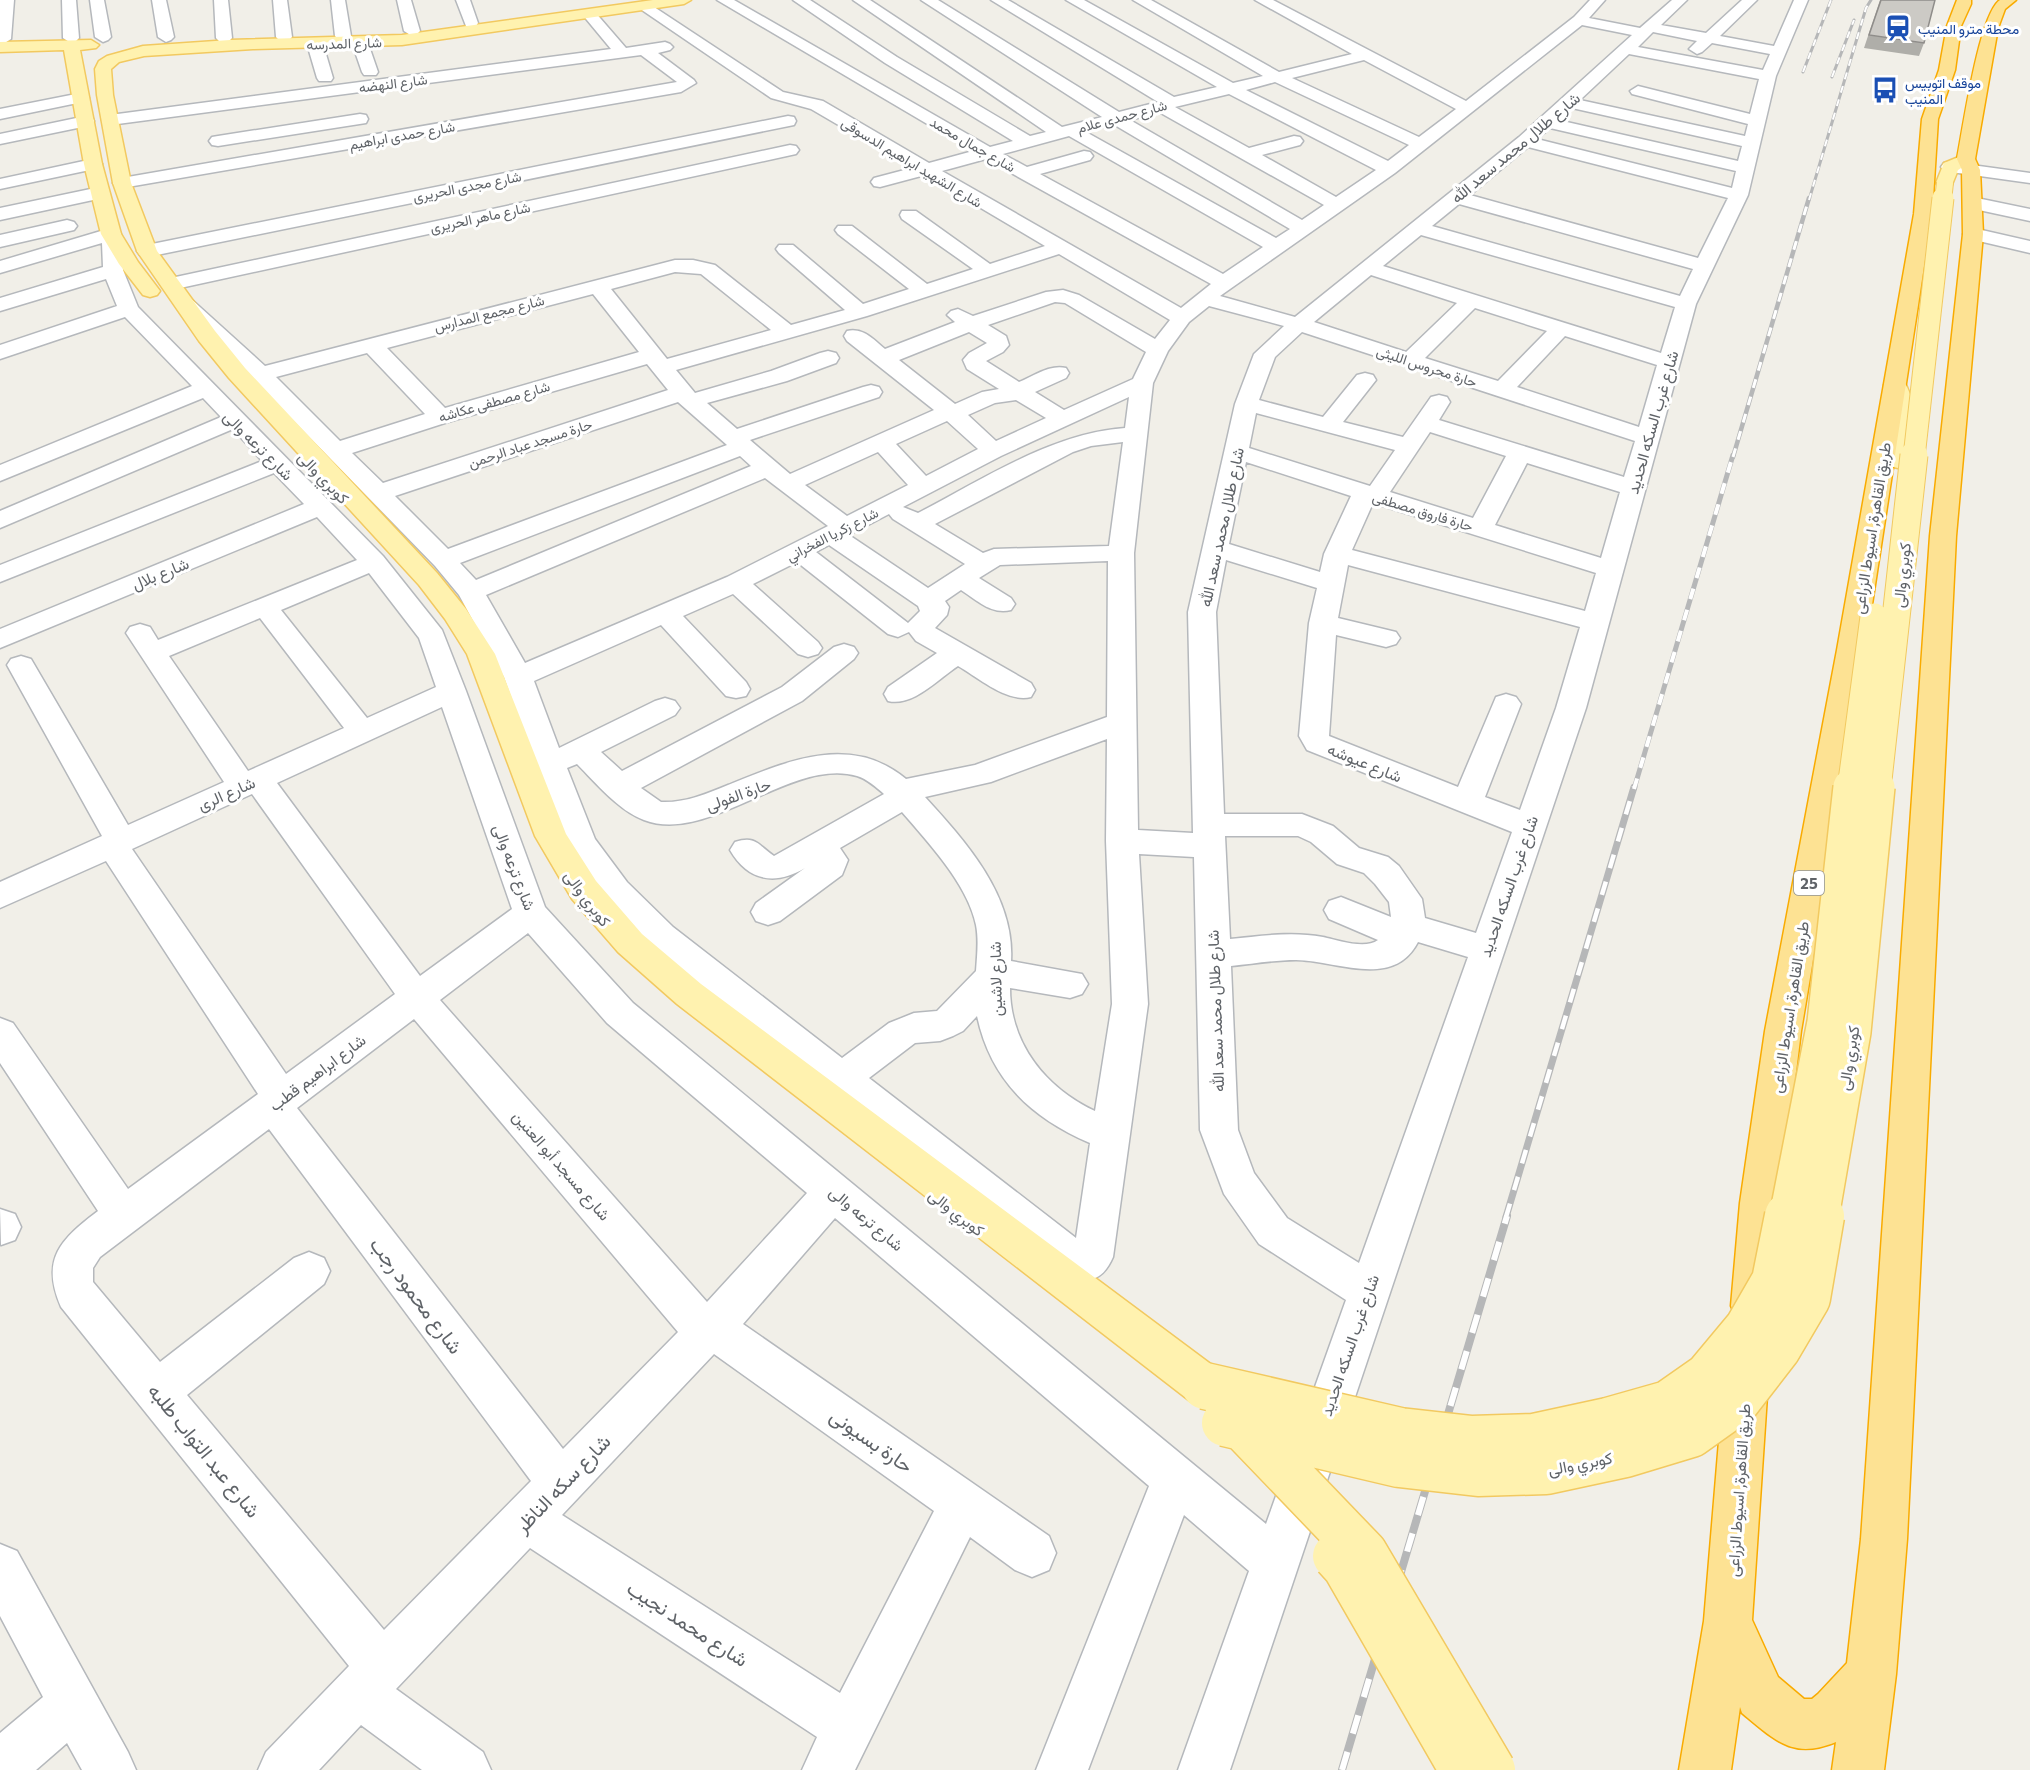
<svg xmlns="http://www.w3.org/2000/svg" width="2030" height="1770" font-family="Commissioner,Vazirmatn,sans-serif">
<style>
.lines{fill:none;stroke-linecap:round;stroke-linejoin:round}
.minor-casing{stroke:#b5b8bc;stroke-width:3}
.major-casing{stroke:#f2c960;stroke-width:3}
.highway-casing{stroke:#f9ab00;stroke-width:3}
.minor{fill:#fff;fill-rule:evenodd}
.major{fill:#fff2af;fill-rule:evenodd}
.highway{fill:#fde293;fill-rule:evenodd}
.rail-far4-casing{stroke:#b6b7b8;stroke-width:3}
.rail-far3-casing{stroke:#b6b7b8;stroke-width:4.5}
.rail-far2-casing{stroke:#b6b7b8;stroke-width:5}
.rail-far1-casing{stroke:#b6b7b8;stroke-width:7}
.rail-casing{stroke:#b6b7b8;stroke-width:8}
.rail-far4{stroke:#fff;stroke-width:2;stroke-dasharray:7;stroke-linecap:butt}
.rail-far3{stroke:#fff;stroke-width:3;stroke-dasharray:9;stroke-linecap:butt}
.rail-far2{stroke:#fff;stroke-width:4;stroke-dasharray:11;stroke-linecap:butt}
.rail-far1{stroke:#fff;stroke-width:4.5;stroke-dasharray:14;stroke-linecap:butt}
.rail{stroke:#fff;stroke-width:6;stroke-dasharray:19;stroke-linecap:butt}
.major-bridge-far4-casing{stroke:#f2c960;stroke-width:18;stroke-linecap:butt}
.major-bridge-far3-casing{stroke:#f2c960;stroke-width:23;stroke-linecap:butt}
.major-bridge-far2-casing{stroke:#f2c960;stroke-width:29;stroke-linecap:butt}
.major-bridge-far1-casing{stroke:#f2c960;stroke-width:38;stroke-linecap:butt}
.major-bridge-casing{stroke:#f2c960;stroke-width:49;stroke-linecap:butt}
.major-bridge-far4{stroke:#fff2af;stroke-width:16}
.major-bridge-far3{stroke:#fff2af;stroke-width:21}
.major-bridge-far2{stroke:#fff2af;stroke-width:27}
.major-bridge-far1{stroke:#fff2af;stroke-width:35}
.major-bridge{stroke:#fff2af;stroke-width:46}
.wall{fill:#afaea9}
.building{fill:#cccac5;stroke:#8f8d8a;stroke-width:1.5}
.labels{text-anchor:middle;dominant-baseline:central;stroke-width:6;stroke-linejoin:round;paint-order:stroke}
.far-transit-label{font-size:14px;fill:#164399;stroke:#fff;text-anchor:start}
.far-street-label{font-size:14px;fill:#5f6368;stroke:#fff}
.shield{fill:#fff;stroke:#8f9295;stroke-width:1.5}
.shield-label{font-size:15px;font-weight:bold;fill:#5f6368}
.street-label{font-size:16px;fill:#5f6368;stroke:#fff}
.near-street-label{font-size:20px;fill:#5f6368;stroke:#fff}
</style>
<rect width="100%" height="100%" fill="#f1efe8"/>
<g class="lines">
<g class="minor-casing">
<path id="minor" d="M0,0H14L11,39L3,44L0,43Z
M62,0H76L79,38L76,41L71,43L63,38Z
M90,0H104L111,37L108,40L103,42L95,37Z
M152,0H166L174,37L171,40L166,42L158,37Z
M214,0H228L232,38L229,41H219L216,38Z
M273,0H287L292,37L289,40H279L276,37Z
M331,0H345L351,36L348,39H338L335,36Z
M397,0H411L420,31L417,34L412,36L404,31Z
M456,0H470L478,23L476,26H466Z
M717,0H734L990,147L1013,141L885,63L793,0H810L897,57L1030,136L1046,132L853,0H870L1062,127L1102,117L921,0H938L1119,112L1158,102L991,0H1008L1174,97L1217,87L1066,0H1084L1233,83L1263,76L1133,0H1151L1279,72L1352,54L1255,0H1273L1466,101L1574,17L1590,0H1605L1589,18L1640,28L1672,0H1687L1661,25L1706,33L1742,0H1757L1720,36L1774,46L1794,0H1808L1776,76L1748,195L1696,304L1586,708L1230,1770H1178L1249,1571L1184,1515L1088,1770H1036L1149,1486L835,1218L743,1324L1049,1536L1056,1553L1049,1570L1032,1577L1015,1570L970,1537L855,1770H802L817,1737L530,1548L396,1689L483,1752L491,1770H422L361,1725L319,1770H258L266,1752L349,1666L61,1307C40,1259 61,1239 98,1211L0,1063V1018L13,1023L128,1189L258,1094L106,861L0,908V882L102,836L7,665L11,659L21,656L31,659L128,825L224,782L126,633L130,627L140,624L150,627L158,640L357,560L317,517L0,648V629L304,504L274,473L0,582V565L262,461L233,429L0,528V511L221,417L203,398L0,481V465L192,386L125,317L0,359V345L117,306L106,279L0,311V298L103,267L102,243L0,273V261L111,228L118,230L121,234L123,270L138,307L383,556L442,630L466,691L545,907L633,1003L1266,1524L1346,1300L1259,1244L1224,1194L1200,1130L1194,857L1139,854L1148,1004L1113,1257C1101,1285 1084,1283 1058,1273L649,945L603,900L564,843L504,677L459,595L435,566L253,379L173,302L176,298L183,296L190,298L265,366L675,260H693L715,265L791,325L845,310L779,253L776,249L779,245H793L863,304L909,289L838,234L835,230L838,226H852L927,284L973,269L902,219L900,215L902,211H916L990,264L1045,246L925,175L880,187L874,186L871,182L874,178L912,168L811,109L771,98L636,6L643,2L648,3L783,92L823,101L929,163L973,151ZM1582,25L1632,35L1519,137L1295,317L1220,296L1395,173ZM1653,32L1697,41L1689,49L1697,54L1702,52L1712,43L1770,54L1763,70L1638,47ZM1629,54L1759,79L1750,114L1638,86L1630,91L1632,94L1748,124L1745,136L1580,100ZM1364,60L1456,109L1419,137L1292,78ZM1275,82L1409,145L1388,161L1246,90ZM1229,94L1376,170L1336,197L1262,155L1300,145L1303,141L1300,137L1294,136L1249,148L1175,107ZM1572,108L1742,146L1738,161L1558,120ZM1159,112L1324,205L1302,220L1130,120ZM1113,124L1290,229L1276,238L1086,132ZM1550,128L1736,171L1732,188L1537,139ZM1069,136L1263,247L1223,274L1040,174L1090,160L1093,156L1090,152L1084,151L1027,167L1003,154ZM1528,147L1728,198L1698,258L1470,195ZM986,159L1211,284L1181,308L942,171ZM1459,204L1693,269L1680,296L1432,226ZM1421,235L1675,307L1661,353L1383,266ZM1059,254L1170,320L1155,339L1079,295L1063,290L1046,292L973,316L958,309L951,311L947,315L955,322L885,349C874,340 863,327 847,331L844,336L847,341L934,410L790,474L750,440L879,397L882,392L879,387L871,385L863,387L737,429L707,403L787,381L836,363L839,358L836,353L828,351L820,353L771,371L695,393L676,370L867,316ZM675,272L701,274L771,330L667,359L611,289ZM1371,275L1457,303L1406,352L1314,322ZM593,294L639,352L445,408L387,348ZM1055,302L1065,303L1146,352L1133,379L1064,410L1035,392L1066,378L1069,373L1066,368C1050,364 1034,376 1019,382L986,361L1003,352L1009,345L1006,336L988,325ZM1209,306L1284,326L1254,354L1235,404L1188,612L1193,833L1138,830L1134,553L1153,383L1168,351L1189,322ZM1475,308L1547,331L1498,381L1425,358ZM969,332L987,343L969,353L963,360L967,369L999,389L982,392L955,404L899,360ZM1302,332L1635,441L1624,477L1439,420L1450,402L1447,397L1439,395L1431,397L1403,437L1343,422L1376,380L1373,375L1365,373L1357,375L1323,417L1259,400L1275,357ZM1565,336L1657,365L1639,427L1517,387ZM367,353L425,414L340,441L276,377ZM647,364L668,390L383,483L352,453L448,422ZM1129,397L1125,428C1052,433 982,480 918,513L903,507L1001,456ZM1016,400L1046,418L996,441L968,415L995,403ZM678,402L727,445L448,549L395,496ZM1256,413L1395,450L1370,486L1249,448ZM947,421L978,449L926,476L896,444ZM1430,432L1506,456L1473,518L1390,492ZM1123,442L1109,546L994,549L983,553L935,524L1073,452L1091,446ZM878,452L908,485L847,516L805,485ZM740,456L751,466L476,580L460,563ZM1246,462L1351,496L1324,554L1320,572L1229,544ZM1527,463L1620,492L1601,558L1495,525ZM765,478L828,526L727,577L525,663L486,595ZM1373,503L1596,573L1585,611L1352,550ZM889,514L893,519L965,564L928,588L849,535ZM829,545L918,606L920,611L908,623L816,552ZM1226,560L1317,588L1309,623L1299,736L1307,750L1512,832L1476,933L1425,918L1422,899L1399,866L1388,857L1359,848L1333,826L1302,814H1224L1216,612ZM1108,561L1107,717L975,765L906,779C851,733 787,761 728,785C706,794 685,803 661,802L641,788L802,701L854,659L858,653L854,647L844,644L834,647L782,687L622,771L601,752L675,715L680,708L675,701L665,698L655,701L559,748L534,681L661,625L726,696L736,698L746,696L750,689L746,682L683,616L733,594L798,654L808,657L818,654L822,648L818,642L753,584L797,562L888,634L898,637L909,632L916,641L937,653L888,687L884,694L888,701C913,707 938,679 958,666C979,678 1007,703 1031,697L1035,690L1031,683L935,628L947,615L949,607L945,601L961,590C977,600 991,615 1011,610L1015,604L1011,598L979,578L1000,565ZM1348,565L1580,627L1556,708L1520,810L1485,797L1521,704L1516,697L1506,694L1496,697L1458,787L1329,736L1336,635L1386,647L1396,644L1400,638L1396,632L1338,618ZM369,573L419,638L436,687L367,718L281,610ZM260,618L344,728L248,771L169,656ZM442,707L512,909L420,976L277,783ZM1107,739L1106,841L1112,1004L1095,1111C1046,1088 1010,1044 1010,988L1070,998L1082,994L1088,984L1082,974L1011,961C1015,896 966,842 925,797L991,782ZM577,764C596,783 619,811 644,820C709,845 791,757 857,776C867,779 876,787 884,794L774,856C758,845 756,835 735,842L730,850C748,881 775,886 805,868L756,903L751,912L756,921L768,925L780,921L842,875L848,860L840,848L902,812C928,842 968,885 976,925C979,940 977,956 976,971L937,1011L914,1013L889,1023L842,1058L673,927L627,882L595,839L567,768ZM252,794L395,994L286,1074L132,849ZM1225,836H1298L1311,842L1337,864L1364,873L1375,884L1389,902L1391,917L1341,897L1329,901L1324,910L1329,919L1378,940C1365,950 1338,940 1323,937C1292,931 1261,936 1230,939ZM528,933L607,1023L807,1193L707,1302L440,1000ZM1418,942L1468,957L1359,1263L1287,1218L1254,1173L1238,1130L1231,966C1252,964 1274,960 1296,960C1336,960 1393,990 1418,942ZM977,1016C991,1081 1032,1118 1090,1143L1076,1238L869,1078L915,1043L940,1041L953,1036L963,1031ZM414,1019L678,1332L563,1449L297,1108ZM269,1129L531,1481L384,1630L187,1395L324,1284L330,1271L324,1258L309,1252L294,1258L160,1362L93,1282V1268L100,1257ZM714,1354L934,1511L840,1693L562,1515Z
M589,10L594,11L626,48L665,42L670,44L673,47L670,50L658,53L694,80L696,83L681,92L122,188L116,187L113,183L116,179L122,178L677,82L641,55L110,125L104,124L102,120L104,116L110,115L611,49L582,14Z
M360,38L368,43L378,72L376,75H364L362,72L352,43Z
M315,39L323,44L333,78L331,81H319L317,78L307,44Z
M81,93L87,95L89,98L87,101L0,119V109Z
M360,114L366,115L368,119L366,123L218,146L212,145L209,141L212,137L218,136Z
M86,116L92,117L94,121L92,125L0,144V134Z
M788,116L794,117L796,121L794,125L147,257L140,255L137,251L140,247L147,245Z
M790,145L796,146L799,150L796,154L171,290L164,288L161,284L164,280L171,278Z
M93,159L99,160L102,164L99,168L0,189V179Z
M1950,162L2030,173V183L1944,171L1941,167L1944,163Z
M100,187L107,189L109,193L107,197L0,220V208Z
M1972,197L2030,209V221L1965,207L1963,203L1965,199Z
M67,220L74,222L77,226L74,230L0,247V235Z
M1973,228L2030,241V253L1966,238L1963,234L1966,230Z
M0,1209L15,1214L21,1227L15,1240L1,1245Z
M0,1544L17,1551L128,1752L136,1770H82L67,1743L36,1770H0V1733L43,1697L0,1616Z"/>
</g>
<g class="major-casing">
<path id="major" d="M653,0H691L684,4L402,45L253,49L144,56L119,62L111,69L113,95L131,183L157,251L215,331L245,368L437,573L466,609L495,654L566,834L596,881L642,934L701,984L1220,1371L1227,1386L1220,1401L1205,1407L1190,1401L677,1004L618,952L572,899L535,836L467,654L445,619L419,585L229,378L199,341L137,251L113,183L97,95L95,69L99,61L107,56L143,46L230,40L402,35Z
M91,40L99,45L96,48L80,50L102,164L121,234L138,262L160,291L157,295L150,297L143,295L119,264L101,234L84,164L64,50L0,52V42Z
M1966,154L1972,155L1975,159L1958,170L1951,187H1939L1936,183L1944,163Z
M1895,378L1903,380C1919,403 1912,435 1910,461L1907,466L1898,468L1889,466L1886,461L1890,411L1884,385L1887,380Z"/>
</g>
<g class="highway-casing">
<path id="highway" d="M1957,0H1971V4L1961,26L1955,70L1938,119L1932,214L1865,650L1801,1031L1780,1203L1773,1306L1767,1320L1752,1326L1737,1320L1731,1306L1740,1203L1765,1031L1837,650L1914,214L1922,119L1939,70L1947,26Z
M2000,0H2016L2005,9L1998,28L1975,159L1980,170L1983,234L1956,536L1907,1539L1896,1674L1884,1770H1832L1836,1742C1792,1760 1775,1740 1742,1713L1740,1707L1731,1770H1679L1704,1621L1724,1381L1731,1366L1746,1360L1761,1366L1768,1381L1752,1620L1778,1677L1804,1699H1812L1818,1694L1847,1663L1861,1539L1930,536L1963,234L1962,170L1957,159C1963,129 1979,14 2000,0Z"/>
</g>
<use href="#minor" class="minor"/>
<use href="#major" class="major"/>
<use href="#highway" class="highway"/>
<g class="rail-far4-casing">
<path id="rail-far4" d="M1803,72L1831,0
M1832,77L1854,20
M1809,200L1866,8L1871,0"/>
</g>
<g class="rail-far3-casing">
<path id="rail-far3" d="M1733,457L1809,198"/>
</g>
<g class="rail-far2-casing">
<path id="rail-far2" d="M1634,789L1733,455"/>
</g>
<g class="rail-far1-casing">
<path id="rail-far1" d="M1506,1217L1634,787"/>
</g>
<g class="rail-casing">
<path id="rail" d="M1342,1770L1507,1216"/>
</g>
<use href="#rail-far4" class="rail-far4"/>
<use href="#rail-far3" class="rail-far3"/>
<use href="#rail-far2" class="rail-far2"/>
<use href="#rail-far1" class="rail-far1"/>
<use href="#rail" class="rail"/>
<g class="major-bridge-far4-casing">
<path id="major-bridge-far4" d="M1943,200L1945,183"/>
</g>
<g class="major-bridge-far3-casing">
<path id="major-bridge-far3" d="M1914,457L1943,198"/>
</g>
<g class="major-bridge-far2-casing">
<path id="major-bridge-far2" d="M1851,789L1874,617
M1877,789L1914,455"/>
</g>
<g class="major-bridge-far1-casing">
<path id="major-bridge-far1" d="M1787,1217L1825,1022L1851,787
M1821,1217L1853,1032L1877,787"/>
</g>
<g class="major-bridge-casing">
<path id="major-bridge" d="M1205,1386L1400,1431L1472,1439L1534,1437L1608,1421L1668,1404L1708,1376L1748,1328L1775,1281L1788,1216
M1225,1423L1399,1464L1478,1473L1546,1471L1625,1454L1691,1434L1736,1402L1777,1349L1807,1298L1821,1216
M1243,1427L1364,1553L1492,1770
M1336,1556L1346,1567L1463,1770"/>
</g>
<use href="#major-bridge-far4" class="major-bridge-far4"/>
<use href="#major-bridge-far3" class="major-bridge-far3"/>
<use href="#major-bridge-far2" class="major-bridge-far2"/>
<use href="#major-bridge-far1" class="major-bridge-far1"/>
<use href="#major-bridge" class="major-bridge"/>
</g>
<path class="wall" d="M1880,0H1935L1924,43L1919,56L1864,48Z"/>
<path class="building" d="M1881,0H1935L1924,43L1869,35Z"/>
<defs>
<g id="station-bare" transform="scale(2.07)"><path d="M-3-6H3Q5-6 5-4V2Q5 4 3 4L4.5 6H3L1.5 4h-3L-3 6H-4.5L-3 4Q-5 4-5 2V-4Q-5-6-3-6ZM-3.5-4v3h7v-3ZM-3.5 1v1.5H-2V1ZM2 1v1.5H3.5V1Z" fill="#1a4fb4" stroke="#fff" stroke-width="2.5" paint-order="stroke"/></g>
<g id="bus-bare" transform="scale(2.07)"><path d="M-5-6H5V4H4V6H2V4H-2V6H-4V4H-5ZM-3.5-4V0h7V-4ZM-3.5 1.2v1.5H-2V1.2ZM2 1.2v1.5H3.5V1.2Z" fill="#1a4fb4" stroke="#fff" stroke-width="2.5" paint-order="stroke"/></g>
</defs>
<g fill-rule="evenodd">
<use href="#station-bare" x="1898" y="28"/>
<use href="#bus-bare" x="1885" y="90"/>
</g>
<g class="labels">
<g class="far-transit-label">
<text x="1918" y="28">محطة مترو المنيب</text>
<text x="1905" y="82">موقف اتوبيس<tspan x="1905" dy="16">المنيب</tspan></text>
</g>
<g class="far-street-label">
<text transform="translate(344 43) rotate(-2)">شارع المدرسه</text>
<text transform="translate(393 83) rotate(-7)">شارع النهضه</text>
<text transform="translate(1122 116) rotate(-15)">شارع حمدى علام</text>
<text transform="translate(402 135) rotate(-10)">شارع حمدى ابراهيم</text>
<text transform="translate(973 144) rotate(30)">شارع جمال محمد</text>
<text transform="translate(912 162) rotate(31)">شارع الشهيد ابراهيم الدسوقى</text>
<text transform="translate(467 186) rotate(-11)">شارع مجدى الحريرى</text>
<text transform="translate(480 217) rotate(-12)">شارع ماهر الحريرى</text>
<text transform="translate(489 313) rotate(-14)">شارع مجمع المدارس</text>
<text transform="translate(1427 366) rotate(18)">حارة محروس الليثى</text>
<text transform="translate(494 401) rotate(-16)">شارع مصطفى عكاشه</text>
<text transform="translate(530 443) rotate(-18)">حارة مسجد عباد الرحمن</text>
<text transform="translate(1423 511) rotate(17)">حارة فاروق مصطفى</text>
<text transform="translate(832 534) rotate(-27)">شارع زكريا الفخراني</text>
</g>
<rect class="shield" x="1794" y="871" width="30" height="24" rx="4.5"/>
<g class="shield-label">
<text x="1809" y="883">25</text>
</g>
<g class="street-label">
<text transform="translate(1515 147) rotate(-40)">شارع طلال محمد سعد الله</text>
<text transform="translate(1652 422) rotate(-74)">شارع غرب السكه الحديد</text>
<text transform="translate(259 445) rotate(45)">شارع ترعه والى</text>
<text transform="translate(324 477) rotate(46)">كوبري والى</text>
<text transform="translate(1221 527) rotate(-78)">شارع طلال محمد سعد الله</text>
<text transform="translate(1871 528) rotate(-81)">طريق القاهرة, اسيوط الزراعى</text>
<text transform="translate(160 573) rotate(-22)">شارع بلال</text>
<text transform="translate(1901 575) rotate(-84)">كوبري والى</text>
<text transform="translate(1365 762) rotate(22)">شارع عيوشه</text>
<text transform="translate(226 793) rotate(-24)">شارع الرى</text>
<text transform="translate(738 794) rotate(-20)">حارة الفولى</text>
<text transform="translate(515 867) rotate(69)">شارع ترعه والى</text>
<text transform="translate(1508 886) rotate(-71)">شارع غرب السكه الحديد</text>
<text transform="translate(588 898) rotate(53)">كوبري والى</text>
<text transform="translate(995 979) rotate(-91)">شارع لاشين</text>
<text transform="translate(1789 1007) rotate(-81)">طريق القاهرة, اسيوط الزراعى</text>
<text transform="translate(1215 1011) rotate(-92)">شارع طلال محمد سعد الله</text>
<text transform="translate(1848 1058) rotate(-81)">كوبري والى</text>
<text transform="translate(317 1072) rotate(-37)">شارع ابراهيم قطب</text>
<text transform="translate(562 1165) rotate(49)">شارع مسجد أبو العنين</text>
<text transform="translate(957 1212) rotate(38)">كوبري والى</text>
<text transform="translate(867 1218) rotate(40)">شارع ترعه والى</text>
<text transform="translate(1349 1345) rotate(-71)">شارع غرب السكه الحديد</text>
<text transform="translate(1580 1463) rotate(-11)">كوبري والى</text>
<text transform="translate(1738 1490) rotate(-86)">طريق القاهرة, اسيوط الزراعى</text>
</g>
<g class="near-street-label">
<text transform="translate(417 1295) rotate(53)">شارع محمود رجب</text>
<text transform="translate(872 1440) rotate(35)">حارة بسيونى</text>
<text transform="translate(205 1450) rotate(51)">شارع عبد التواب طلبه</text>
<text transform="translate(562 1483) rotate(-46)">شارع سكه الناظر</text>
<text transform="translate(688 1623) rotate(33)">شارع محمد نجيب</text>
</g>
</g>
</svg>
